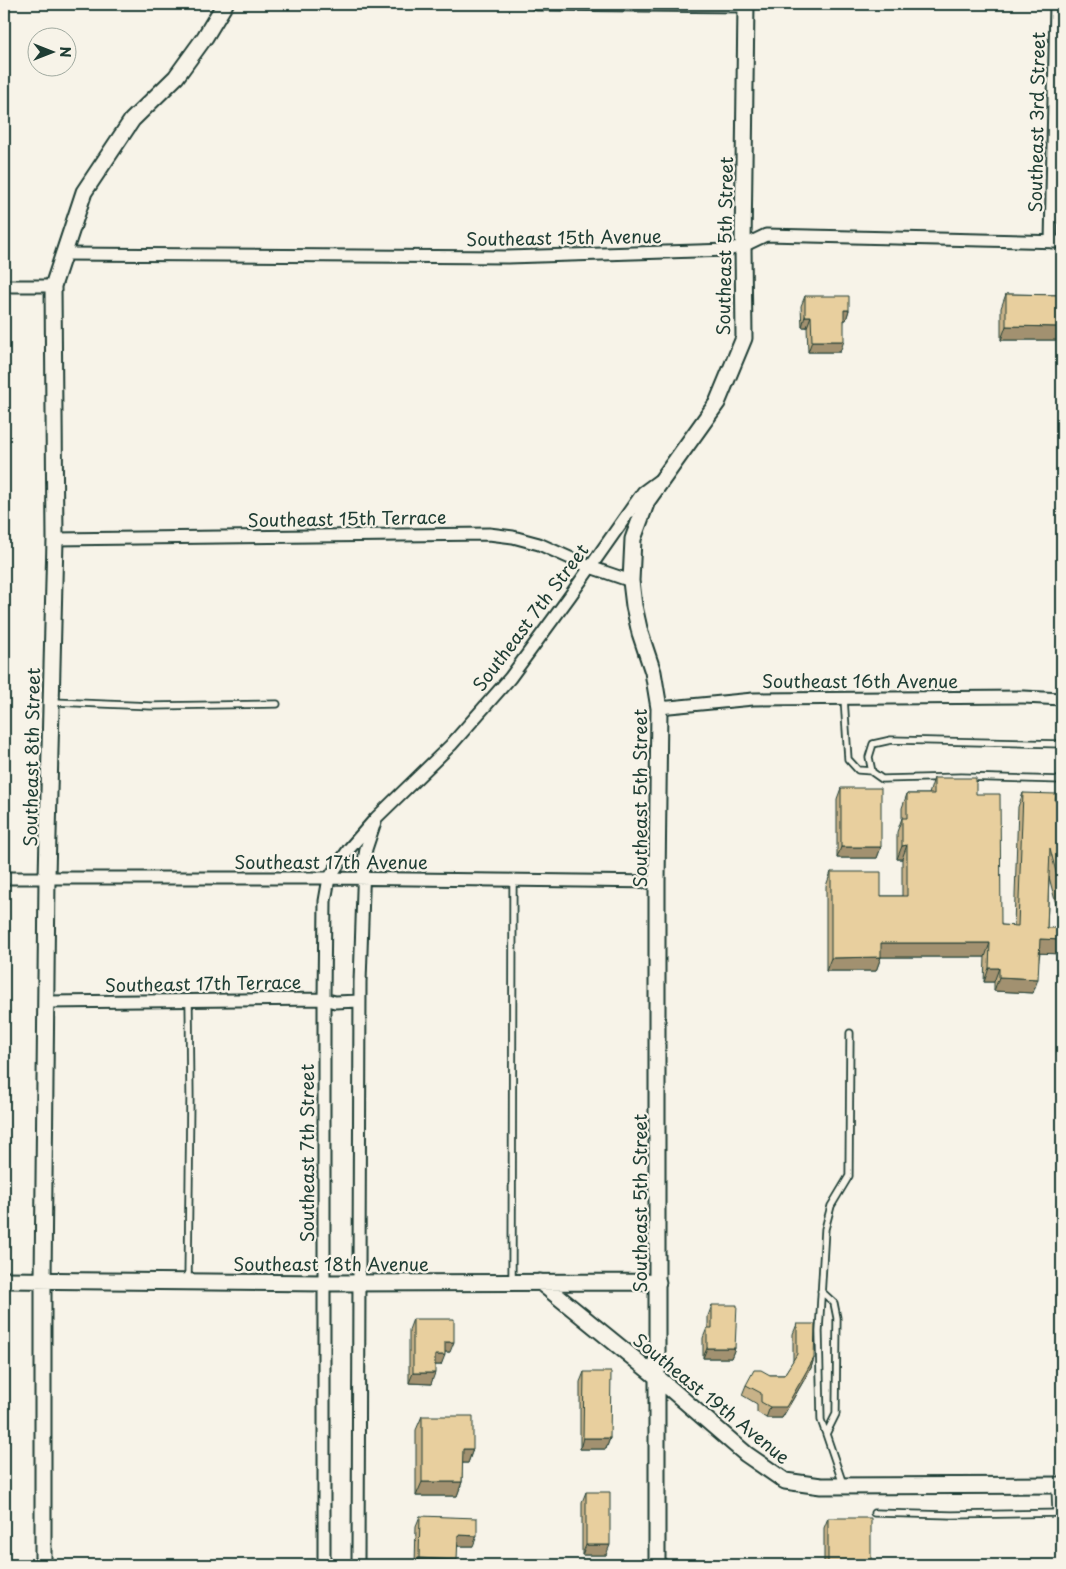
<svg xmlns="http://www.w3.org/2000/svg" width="1066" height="1569" font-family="'Playpen Sans',sans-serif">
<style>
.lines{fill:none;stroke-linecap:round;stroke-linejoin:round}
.lane-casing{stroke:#1f3d34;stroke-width:9}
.street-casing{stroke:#1f3d34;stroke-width:15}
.secondary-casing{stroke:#1f3d34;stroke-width:19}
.lane{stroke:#f7f3e8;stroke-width:5.5}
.street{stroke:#f7f3e8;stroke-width:11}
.secondary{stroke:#f7f3e8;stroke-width:15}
.wall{fill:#c8b288;stroke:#1f3d34;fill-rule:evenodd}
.shaded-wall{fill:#a2916f;stroke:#1f3d34}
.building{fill:#e8cf9e;stroke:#1f3d34}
.labels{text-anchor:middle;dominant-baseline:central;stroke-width:4.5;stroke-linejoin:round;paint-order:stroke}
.street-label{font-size:18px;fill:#1f3d34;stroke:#f7f3e8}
</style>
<rect width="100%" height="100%" fill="#f7f3e8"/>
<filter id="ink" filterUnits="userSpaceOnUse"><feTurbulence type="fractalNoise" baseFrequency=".02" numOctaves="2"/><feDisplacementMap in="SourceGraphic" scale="10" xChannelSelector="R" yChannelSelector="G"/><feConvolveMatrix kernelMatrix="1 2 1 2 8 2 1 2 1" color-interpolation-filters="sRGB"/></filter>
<g filter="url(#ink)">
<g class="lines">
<g class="lane-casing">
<path id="lane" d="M844,698L848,759L858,770L872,771
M53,702L152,706L277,704
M1062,744L891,740L873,744L869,757L872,772L882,779L961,777L1062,780
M188,1281L190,1096L189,1001
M512,1282L513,880
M821,1291L834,1303L837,1318L836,1414L826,1434L821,1420L819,1332L825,1229L831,1206L849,1176L850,1033
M826,1434L843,1484
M1055,1487L1056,1513
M874,1513L952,1515L1062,1513"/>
</g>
<g class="street-casing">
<path id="street" d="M537,4L746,6
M1051,242L1056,4
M62,254L508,257L728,250L743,246L766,235L1062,242
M4,286H53
M55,539L489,534L513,537L539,544L590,567L631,581
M659,708L753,699L1024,697L1062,699
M4,878H329L657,882
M46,1002L324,999L335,1002L360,1001
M324,1565V999L325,901L329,878L349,849L376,818L451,745L510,678L570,596L643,492L658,481
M358,1565L360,982L364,861L366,849L375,822"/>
</g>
<g class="secondary-casing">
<path id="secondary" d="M4,1280L324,1283L658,1282
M540,1282L658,1378L746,1454L785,1481L821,1486L1062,1485
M43,1565V1280L47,877L55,539L53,286L84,192L132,120L176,77L205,37L225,4
M657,1565V882L659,708L653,672L640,633L634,606L631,581L633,539L647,501L717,403L744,338L743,246L746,4"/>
</g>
<use href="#lane" class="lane"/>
<use href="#street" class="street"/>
<use href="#secondary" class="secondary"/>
</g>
<path class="wall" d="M1006,294L1062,295V352H1057V340H1001V308Z
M805,296L849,310L846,320H844L840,352H808L807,327H802L801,306Z
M934,778L976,794L1001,925L1014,926L1018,807L1023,793L1055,801L1062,802V954L1040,953L1033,993L994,991V982H984L985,957H881L876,971H826V886L831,872L881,896H902V859H897V832L902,818V808L907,794H929ZM1049,877L1060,920L1062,928H1047Z
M841,788L881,847L877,858H837V799Z
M712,1305L735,1348L731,1358H703V1338L707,1328H708V1316Z
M413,1319L450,1352H445L441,1365H435L431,1384L409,1383V1330Z
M797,1324L814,1358L811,1368L782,1418H766L757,1412V1404L742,1395L746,1385L770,1375H784L793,1361V1334Z
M584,1372L610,1438L606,1449H580V1382Z
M422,1416L473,1449L468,1463H462V1482L457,1496H416V1430Z
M586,1492L606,1555H582V1502Z
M420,1516L473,1546H457L455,1565H415L416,1526Z
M828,1518L871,1565H824V1528Z"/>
<path class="shaded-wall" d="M844,310H849L846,320H840Z
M805,316H811L807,327H802Z
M1006,326L1062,327L1057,340H1001Z
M1062,338V352H1057Z
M812,341H844L840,352H808Z
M907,845L902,859H897L902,846Z
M841,847H881L877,858H837Z
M1040,939L1062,940V954L1035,953Z
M881,943H990L985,957H876Z
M881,957L876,971H826L831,958Z
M989,968H999L994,982H984Z
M999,977L1038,979L1033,993L994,991Z
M445,1342H454L450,1352H441Z
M707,1348H735L731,1358H703Z
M435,1355H445L441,1365H431Z
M814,1358L811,1368L782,1418H766L770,1407Z
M413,1373H435L431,1384L409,1383Z
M583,1438H610L606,1449H580Z
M463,1449H473L468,1463H457Z
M422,1482H462L457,1496H416Z
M458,1535L477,1536L473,1546H454Z
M586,1545H610L606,1555H582Z
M419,1558L457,1560L455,1565H416Z"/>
<path class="building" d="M1006,294L1062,295V327L1006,326Z
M805,296H849V310H844V341H812L811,316H805Z
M934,778H976V794H1000L1001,925L1018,926L1023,793L1056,794L1055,801L1062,802V896L1050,848L1047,928H1062V940L1040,939L1038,979L999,977V968H989L990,943H881V957L831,958V872H881V896H907V845L902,846V818H907V794H934Z
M841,788H881V847H841Z
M712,1305H737L735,1348H707V1328H712Z
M413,1319H454V1342H445V1355H435V1373H413Z
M797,1324H815L814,1358L786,1407H770L761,1402V1393L746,1385L754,1370H761L770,1375H784L797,1354Z
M584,1372H611L610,1438H583Z
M422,1416H473V1449H463L462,1482H422Z
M586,1492H610V1545H586Z
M420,1516L477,1518V1536L458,1535L457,1560L419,1558Z
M828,1518H871V1565H828Z"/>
</g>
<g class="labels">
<g class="street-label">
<text transform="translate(1036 122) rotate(-89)">Southeast 3rd Street</text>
<text transform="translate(564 237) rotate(-1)">Southeast 15th Avenue</text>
<text transform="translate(724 246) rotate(-89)">Southeast 5th Street</text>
<text transform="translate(347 518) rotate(-1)">Southeast 15th Terrace</text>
<text transform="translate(530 617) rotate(-53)">Southeast 7th Street</text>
<text x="860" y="680">Southeast 16th Avenue</text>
<text transform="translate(31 757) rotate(-89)">Southeast 8th Street</text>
<text transform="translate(639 798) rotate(-90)">Southeast 5th Street</text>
<text x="331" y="861">Southeast 17th Avenue</text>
<text transform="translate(203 983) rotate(-1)">Southeast 17th Terrace</text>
<text transform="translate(306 1153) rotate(-90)">Southeast 7th Street</text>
<text transform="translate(639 1203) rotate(-90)">Southeast 5th Street</text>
<text x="331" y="1263">Southeast 18th Avenue</text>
<text transform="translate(712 1398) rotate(39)">Southeast 19th Avenue</text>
</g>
</g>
<rect width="1066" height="1569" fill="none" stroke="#f7f3e8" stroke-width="20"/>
<rect x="10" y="10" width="1046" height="1549" fill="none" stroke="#1f3d34" stroke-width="2" filter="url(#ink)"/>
<g transform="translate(52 52) rotate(90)"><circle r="24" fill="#f7f3e8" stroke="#a1aaa0"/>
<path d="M0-4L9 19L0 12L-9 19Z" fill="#1f3d34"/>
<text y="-8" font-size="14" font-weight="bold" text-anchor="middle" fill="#1f3d34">N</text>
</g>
</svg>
